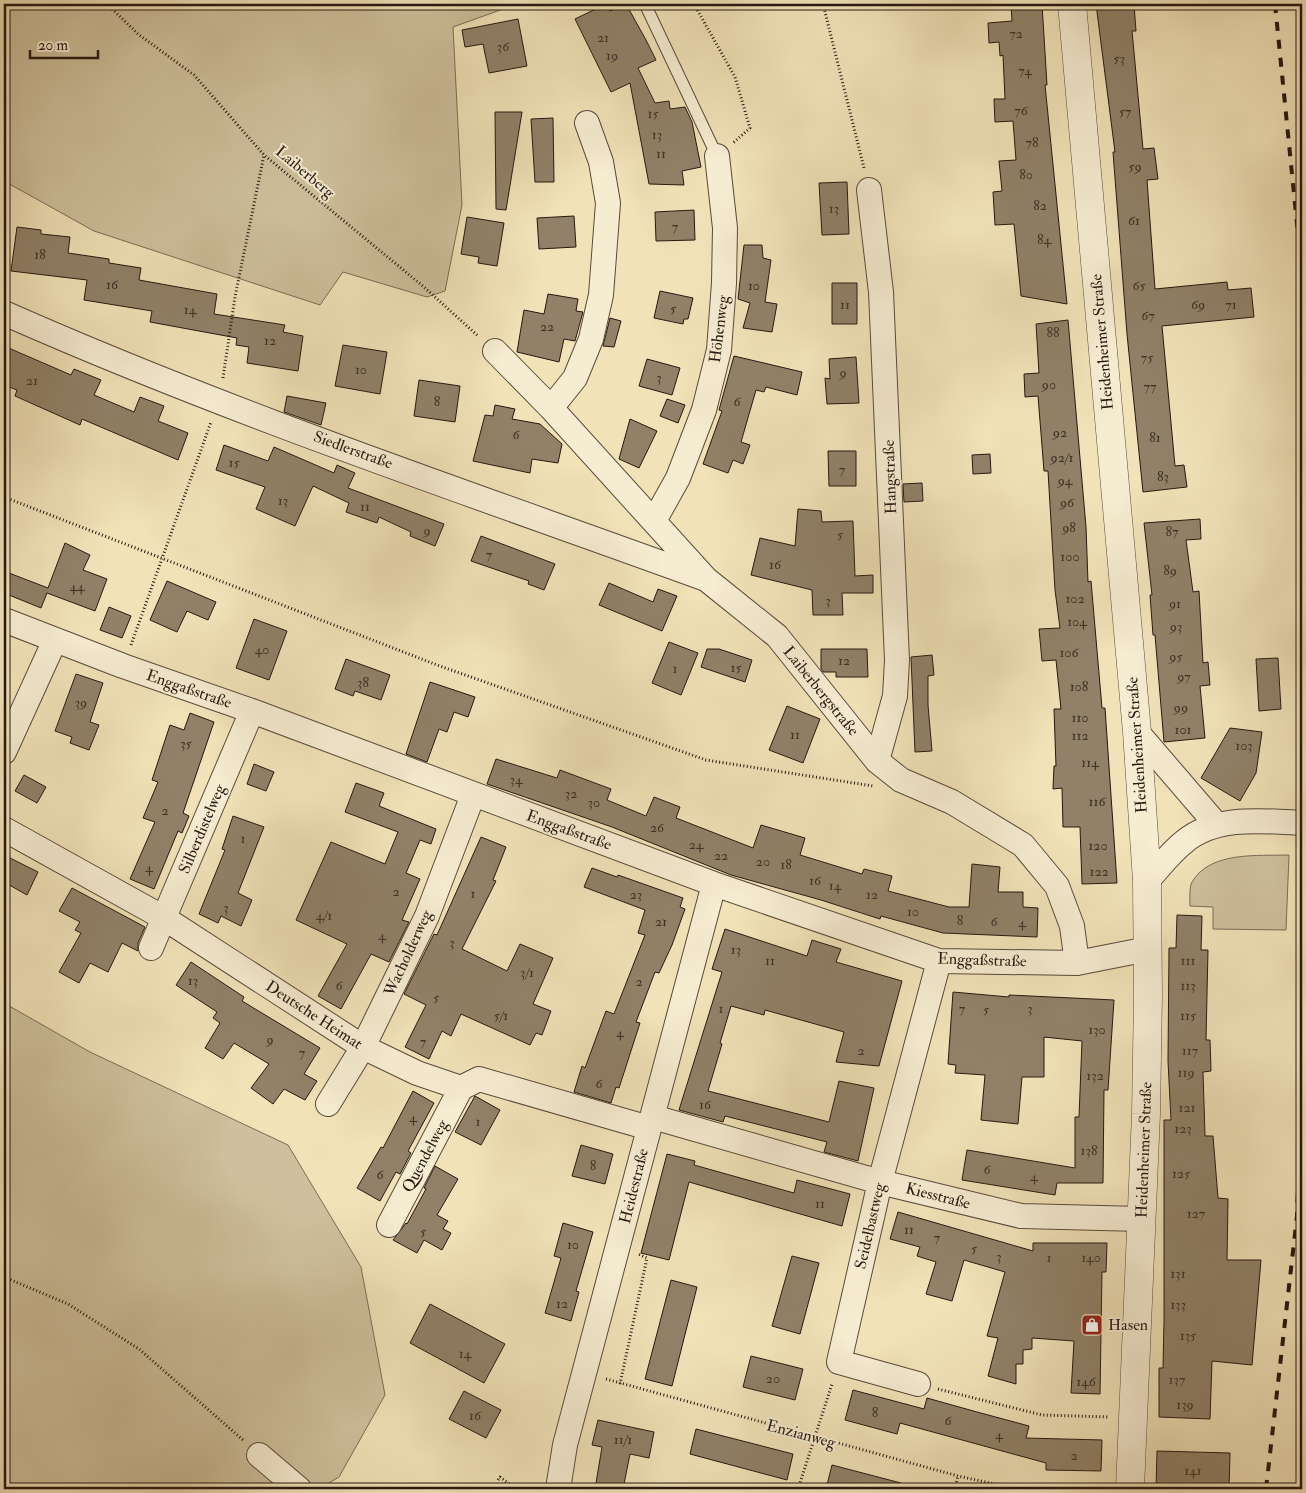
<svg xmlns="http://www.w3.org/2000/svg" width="1306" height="1493" font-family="'IM FELL Double Pica',serif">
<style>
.green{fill:#cec09c;stroke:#7a6c56}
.building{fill:#908168;stroke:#261811}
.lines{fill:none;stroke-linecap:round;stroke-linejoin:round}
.service-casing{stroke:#594a3b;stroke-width:13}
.minor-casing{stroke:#594a3b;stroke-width:26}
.tertiary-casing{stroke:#594a3b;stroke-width:29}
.path{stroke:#261811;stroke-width:3;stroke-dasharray:1 2.5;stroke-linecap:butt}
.service{stroke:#f6ecd1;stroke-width:11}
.minor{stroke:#f6ecd1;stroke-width:24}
.tertiary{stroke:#f6ecd1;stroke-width:28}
.rail{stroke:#261811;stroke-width:4;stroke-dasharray:9 9;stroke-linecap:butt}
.labels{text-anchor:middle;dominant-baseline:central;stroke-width:4;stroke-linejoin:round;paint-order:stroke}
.number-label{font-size:14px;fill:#403227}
.street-label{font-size:16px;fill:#261811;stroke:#f6ecd1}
.poi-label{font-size:16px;fill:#261811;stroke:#f6ecd1;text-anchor:start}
</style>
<rect width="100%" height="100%" fill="#f1e2b8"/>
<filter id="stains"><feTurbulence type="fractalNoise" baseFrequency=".004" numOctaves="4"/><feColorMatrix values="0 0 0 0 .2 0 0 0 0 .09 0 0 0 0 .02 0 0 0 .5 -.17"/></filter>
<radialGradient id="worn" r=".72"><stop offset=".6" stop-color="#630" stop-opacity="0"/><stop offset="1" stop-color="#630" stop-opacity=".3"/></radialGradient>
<path class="green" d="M4,4H517L453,27L462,205L445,291L427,297L343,272L320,305L94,231L4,181Z
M1289,855L1286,930L1213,929V907L1190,906C1190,899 1189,888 1192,882C1210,851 1258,856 1289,855Z
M4,1003L90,1052L288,1145L361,1267L385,1395L339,1477L319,1489H4Z"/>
<path class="building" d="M606,4L610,11L626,4L646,40L656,60L638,68L655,103L669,101L670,109L685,107L692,122L701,167L682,171L684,185L649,184L630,83L611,92L575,19Z
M1011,4H1042L1047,85H1045L1067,304L1021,296L1014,224L995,225L993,192L1002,191L999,161L1016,160L1013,121L995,122L994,99H1005L1003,55L1000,56L999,42L989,43L988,23L1012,21Z
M1096,4H1134L1136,31H1132L1143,149L1154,148L1158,179L1147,180L1155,289L1227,282L1228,290L1251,288L1254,317L1162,326L1175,466L1184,465L1187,487L1143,492L1127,334L1113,152H1115Z
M518,19L527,66L489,73L483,44L465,47L462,30Z
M495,112H522L506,210L496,209Z
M553,118L554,182H535L531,119Z
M847,182L849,234L822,235L819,183Z
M694,210L695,240L656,241L655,212Z
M574,216L576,247L539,249L537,218Z
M467,217L504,223L497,266L478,263L479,257L461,254Z
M17,227L41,230V234L70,237L68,253L109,259V263L141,268L139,280L217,294L214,314L285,325L283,332L303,336L298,371L247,363L249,347L236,345L237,338L150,322L152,311L84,300L87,280L11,271Z
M744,245H762L763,258L771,260L765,302L777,304L772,332L743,328L750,303L738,299Z
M832,283H857V324H832Z
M660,291L693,298L688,319H684L683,324L654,318Z
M548,294L578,299L576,311L583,312L575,341L564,339L559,362L517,352L524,310L544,314Z
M610,318L621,321L614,347L603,346Z
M1068,320L1086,527L1088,582L1091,581L1102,708H1105L1117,883L1082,884L1080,827H1063L1062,788L1053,789L1054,766H1056L1054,709H1061L1056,660L1042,661L1039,629L1060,628L1055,590L1048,471H1044L1038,396L1025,397L1024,374L1039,373L1036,324Z
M343,345L387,352L380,394L335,386Z
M4,346L71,375L74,369L101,380L94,395L134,412L140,397L164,406L158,421L188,433L178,460L82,419L80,425L15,396L17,390L4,385Z
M734,356L802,372L797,395L766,387L764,392L756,390L741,442L750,445L743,464L733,460L728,473L703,464L722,411L719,410Z
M856,357L859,403L827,404L825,378L830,379L829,359Z
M647,359L680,368L672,395L639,386Z
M419,380L460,386L455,422L414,416Z
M287,396L326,403L321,425L284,412Z
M667,399L685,405L678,423L660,416Z
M495,405L515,409L512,419L540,424L562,444L558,463L532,459L530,473L473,461L485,415L493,416Z
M630,419L657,431L639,468L619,459Z
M224,445L268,461L274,447L334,473L337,465L355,473L348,488L444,524L435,546L410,536L411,532L379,517L377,523L346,512L349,503L313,486L295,526L256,509L265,487L216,470Z
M828,451H856V486H829Z
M990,454L991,473L973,474L972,455Z
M922,483L923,501L904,502L903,484Z
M798,509L821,511L822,522L853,521L855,576L873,575V593H842L843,615H813L812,590L751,575L760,538L795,546Z
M1200,519L1201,539L1186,540L1193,592L1199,591L1203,663L1208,662L1210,685L1200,686L1205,738L1164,742L1155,635H1153L1150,595H1152L1144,523Z
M481,536L555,564L544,590L528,584L529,581L471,561Z
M65,543L90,555L83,570L107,579L95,611L47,593L41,608L4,593L9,573L48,588Z
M167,581L216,602L208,620L187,611L177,632L150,620Z
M609,583L653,602L658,589L677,596L662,631L599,605Z
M109,607L131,616L122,638L100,630Z
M254,619L287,631L269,680L236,668Z
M669,642L698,653L681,695L652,683Z
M707,649H719L752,660L745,682L701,667Z
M821,649H867L868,677H836V672H823L821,669Z
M932,655L934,675L928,676V705L932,751L915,752L911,657Z
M1278,658L1281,709L1259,711L1256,659Z
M346,659L390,675L381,700L355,691L353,696L335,689Z
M76,674L103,683L90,722L99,725L89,750L70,743L72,737L55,731Z
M430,682L475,697L468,717L454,712L447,732L439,729L427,762L406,754Z
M787,706L820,719L803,763L769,750Z
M190,713L214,722L183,813L189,816L182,833L178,831L154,889L130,879L155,822L143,818L158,782L152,780L170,725L184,730Z
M1230,728L1262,732L1256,773L1240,801L1201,778Z
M496,759L557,778L560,770L611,789L607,800L646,816L654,797L680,807L676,818L753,848L761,825L805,838L800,855L862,874L864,869L892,876L888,891L949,907H969L972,864L1000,867L998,892H1023V907L1038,908L1037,937L943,933L881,916L880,919L821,900L731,875L612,827L487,784Z
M254,764L274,772L266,791L247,784Z
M24,775L46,787L37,803L15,791Z
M356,783L384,793L379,806L436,829L431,844L420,840L406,873L420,879L402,920L409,922L389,962L371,954L341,1009L318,996L347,944L296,920L331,842L385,864L398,832L345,812Z
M233,816L264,827L238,893L252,900L241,926L221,916L218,923L199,914L225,850L222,849Z
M481,837L506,847L493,880L496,881L462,949L507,971L520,944L553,958L533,1004L551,1011L542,1035L536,1033L530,1045L461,1014L451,1036L442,1031L429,1059L405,1047L426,1005L404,994L434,934L437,935Z
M4,855L38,872L27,895L4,882Z
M592,868L617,877L618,875L683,898L680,907L685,909L672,945L659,973L655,972L636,1022L640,1023L619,1088L616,1087L611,1103L574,1092L582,1066L585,1068L606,1011L614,1014L645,935L638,933L645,910L584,887Z
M72,888L145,927L138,943V951L122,943L108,972L90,963L79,983L59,972L81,933L75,930L80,922L59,911Z
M1177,915L1202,916L1201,950H1208L1206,1040H1210L1211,1071L1203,1072L1205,1136H1213L1218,1198L1228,1199L1227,1260H1261L1252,1365L1212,1361L1210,1419L1159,1417V1368H1163L1164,1321V1120H1171L1168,1061L1169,948H1176Z
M725,929L807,956L812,940L841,949L836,962L902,981L879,1066L836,1062L844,1032L765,1010L764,1015L731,1006L720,1043L722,1044L708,1091L829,1122L839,1081L874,1088L858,1161L824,1152L827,1142L725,1116L723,1122L679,1110L722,972L712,969Z
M191,962L244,997L242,1001L320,1048L304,1074L317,1081L305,1100L284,1089L273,1104L251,1088L269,1064L234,1043L223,1059L205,1048L220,1023L213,1018L217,1012L176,985Z
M953,992L1009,997V995L1114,1000L1108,1090H1104L1103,1183H1057L1055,1195L962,1180L967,1150L1075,1168V1117H1079L1082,1041L1044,1037V1077H1022L1018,1124L981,1120L985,1075L955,1073L956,1065L948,1064Z
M413,1091L434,1103L408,1151L411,1153L400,1174L396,1172L380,1201L357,1188L381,1147L383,1148Z
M475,1096L500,1110L481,1145L455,1132Z
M581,1145L613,1154L605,1184L572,1176Z
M667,1154L695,1161L694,1165L794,1193L797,1180L850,1194L842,1226L689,1182L669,1260L641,1253Z
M435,1166L458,1179L437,1215L448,1221L443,1229L451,1233L442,1250L424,1240L417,1253L393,1240L406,1223L407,1224L426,1189L424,1188Z
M898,1212L1033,1251V1243H1107L1106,1272H1102L1100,1394L1071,1393L1074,1341L1032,1338V1349L1023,1350V1364H1016V1384L988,1376L998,1338L987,1336L1005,1272L964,1260L952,1301L926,1294L936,1262L917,1256L920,1247L890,1239Z
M563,1223L593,1232L576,1291L579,1292L571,1321L545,1313L561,1258L554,1256Z
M792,1256L819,1263L800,1334L772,1326Z
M671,1280L697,1287L672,1386L645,1379Z
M430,1304L505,1344L484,1383L410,1343Z
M751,1356L803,1369L795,1400L743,1387Z
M853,1390L924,1409L927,1398L977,1412L1029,1426L1026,1438L1102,1440L1101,1471L1046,1470V1463L900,1423L897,1434L845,1420Z
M464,1391L501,1410L486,1438L449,1419Z
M598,1420L654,1432L649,1458L630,1454L623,1489H595L602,1447L592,1445Z
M696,1429L793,1454L787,1480L690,1454Z
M1157,1451L1230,1453L1229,1489L1156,1488Z
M832,1465L901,1483L900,1489H826Z"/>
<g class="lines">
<g class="service-casing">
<path id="service" d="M645,4L717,156"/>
</g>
<g class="minor-casing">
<path id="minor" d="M869,190L881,292L897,660L895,696L877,761
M4,313C232,414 469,493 703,578
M495,351L551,408L706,579L777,636L877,761L901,780L952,802L1023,845L1057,886L1072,926L1077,963
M551,408L575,378L591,339L601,295L608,203L601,162L587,123
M654,521L678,478L704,410L719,350L724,283L725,228L717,156
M4,620L123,666L252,711L714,884L939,961L1077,963L1148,949
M1137,732L1216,824
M4,752L55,640
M4,829L164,918L363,1047L417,1073L461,1088L479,1079L649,1128
M1147,881C1159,868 1170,853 1184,842C1216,815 1264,821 1302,823
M151,948L252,711
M328,1104L363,1047L427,916L473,795
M653,1117L880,1182L1021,1216L1141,1219
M389,1225L461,1088
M918,1384L839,1362L880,1182L939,961
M259,1455L299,1489
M558,1489L565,1445L714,884"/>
</g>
<g class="tertiary-casing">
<path id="tertiary" d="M1072,4L1137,732L1147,881L1148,996L1146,1114L1130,1489"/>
</g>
<path class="path" d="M107,4L138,34L194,75L264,155L424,287L478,336
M694,4L735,77L750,128L733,143
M823,4L864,168
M223,378L235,297L264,155
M4,497L437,665L706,760L873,786
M131,645L211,422
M4,1277L68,1304L139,1349L243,1440
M606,1379L958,1476L1018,1489
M620,1384L647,1258L638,1254
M938,1389L1042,1415L1109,1417
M498,1480L500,1477L516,1489
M798,1489L832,1384
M955,1489L958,1476"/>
<use href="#service" class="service"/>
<use href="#minor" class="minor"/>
<use href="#tertiary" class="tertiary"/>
<path class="rail" d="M1275,4L1299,244L1302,330
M1266,1489L1297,1216L1302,1079"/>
</g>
<defs>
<g id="shop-square" transform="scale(1.125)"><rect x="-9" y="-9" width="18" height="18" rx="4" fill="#8f2418" stroke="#f6ecd1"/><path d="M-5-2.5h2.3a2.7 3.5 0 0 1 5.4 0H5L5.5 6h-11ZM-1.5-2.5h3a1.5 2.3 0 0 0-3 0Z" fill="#fff"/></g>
</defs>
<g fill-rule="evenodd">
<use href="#shop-square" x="1092" y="1325"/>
</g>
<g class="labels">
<g class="number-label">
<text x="1016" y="33">72</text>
<text x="603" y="37">21</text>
<text x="503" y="46">36</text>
<text x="612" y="55">19</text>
<text x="1119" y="58">53</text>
<text x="1025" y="70">74</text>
<text x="1021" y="110">76</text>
<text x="1125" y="111">57</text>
<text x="653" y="113">15</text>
<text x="657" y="134">13</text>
<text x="1032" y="142">78</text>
<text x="661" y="153">11</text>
<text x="1135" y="166">59</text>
<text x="1026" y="174">80</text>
<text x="1040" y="205">82</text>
<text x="834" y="208">13</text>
<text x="1134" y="220">61</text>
<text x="675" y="226">7</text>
<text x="1044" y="239">84</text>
<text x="40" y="254">18</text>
<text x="112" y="284">16</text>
<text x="754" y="285">10</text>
<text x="1139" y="285">65</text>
<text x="845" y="304">11</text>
<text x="1198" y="304">69</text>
<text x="1231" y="304">71</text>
<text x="673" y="308">5</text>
<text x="190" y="309">14</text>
<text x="1148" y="315">67</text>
<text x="547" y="326">22</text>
<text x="1053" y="332">88</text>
<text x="270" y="340">12</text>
<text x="1147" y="357">75</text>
<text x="361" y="369">10</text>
<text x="843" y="372">9</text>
<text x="659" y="377">3</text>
<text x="32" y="380">21</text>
<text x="1049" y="384">90</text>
<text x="1150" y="386">77</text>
<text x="437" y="401">8</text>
<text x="737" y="401">6</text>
<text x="1060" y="432">92</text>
<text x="516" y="434">6</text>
<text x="1155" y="437">81</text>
<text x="1062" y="457">92/1</text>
<text x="234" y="462">15</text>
<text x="842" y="469">7</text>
<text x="1163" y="476">83</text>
<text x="1065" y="480">94</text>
<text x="283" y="500">13</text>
<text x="1067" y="502">96</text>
<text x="365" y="506">11</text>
<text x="1069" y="527">98</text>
<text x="427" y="530">9</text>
<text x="1172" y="531">87</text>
<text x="840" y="534">5</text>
<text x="489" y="554">7</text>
<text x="1070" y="556">100</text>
<text x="775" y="564">16</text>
<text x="1170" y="570">89</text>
<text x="77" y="586">44</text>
<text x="1075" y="598">102</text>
<text x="828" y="600">3</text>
<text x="1175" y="603">91</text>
<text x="1077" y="621">104</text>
<text x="1176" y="626">93</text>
<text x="262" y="649">40</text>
<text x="1069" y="652">106</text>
<text x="1176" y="656">95</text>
<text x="844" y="660">12</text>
<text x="736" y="667">15</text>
<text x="675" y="668">1</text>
<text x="1184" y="676">97</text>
<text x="363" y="682">38</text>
<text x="1079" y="686">108</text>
<text x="81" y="702">39</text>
<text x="1181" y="707">99</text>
<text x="1080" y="717">110</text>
<text x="1183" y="729">101</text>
<text x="795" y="734">11</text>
<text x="1080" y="735">112</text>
<text x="186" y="743">35</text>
<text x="1244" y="745">103</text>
<text x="1090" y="762">114</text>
<text x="516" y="779">34</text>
<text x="571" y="793">32</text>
<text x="1097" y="801">116</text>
<text x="594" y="802">30</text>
<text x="165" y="810">2</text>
<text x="657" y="827">26</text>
<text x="243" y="838">1</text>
<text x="696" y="844">24</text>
<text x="1098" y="845">120</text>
<text x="721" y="855">22</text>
<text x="763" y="861">20</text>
<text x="786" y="864">18</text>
<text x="149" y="867">4</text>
<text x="1099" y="871">122</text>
<text x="815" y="880">16</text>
<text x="835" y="885">14</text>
<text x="396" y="891">2</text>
<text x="473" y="893">1</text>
<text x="636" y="894">23</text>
<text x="872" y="894">12</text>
<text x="226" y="907">3</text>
<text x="913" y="911">10</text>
<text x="324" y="915">4/1</text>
<text x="960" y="920">8</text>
<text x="661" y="921">21</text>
<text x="994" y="921">6</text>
<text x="1022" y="922">4</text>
<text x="382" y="935">4</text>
<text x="452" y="942">3</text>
<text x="736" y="949">13</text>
<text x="770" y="960">11</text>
<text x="1188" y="960">111</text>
<text x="527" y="972">3/1</text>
<text x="193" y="980">13</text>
<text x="639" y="981">2</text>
<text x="339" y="985">6</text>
<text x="1188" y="985">113</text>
<text x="436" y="997">5</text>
<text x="721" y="1008">1</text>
<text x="962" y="1008">7</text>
<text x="1030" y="1008">3</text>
<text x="986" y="1009">5</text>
<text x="501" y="1015">5/1</text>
<text x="1188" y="1015">115</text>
<text x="1097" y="1029">130</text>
<text x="620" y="1032">4</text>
<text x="270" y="1039">9</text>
<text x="423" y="1041">7</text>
<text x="861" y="1050">2</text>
<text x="1190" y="1050">117</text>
<text x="302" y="1052">7</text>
<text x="1186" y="1072">119</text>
<text x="1095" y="1075">132</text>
<text x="599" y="1083">6</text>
<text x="705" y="1104">16</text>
<text x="1187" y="1107">121</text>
<text x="413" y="1117">4</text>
<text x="478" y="1121">1</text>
<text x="1183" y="1128">123</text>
<text x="1089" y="1150">138</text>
<text x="593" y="1165">8</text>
<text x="987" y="1169">6</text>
<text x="1181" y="1173">125</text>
<text x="380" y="1174">6</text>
<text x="1034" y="1176">4</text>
<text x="820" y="1203">11</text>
<text x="1196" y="1213">127</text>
<text x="909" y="1229">11</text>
<text x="423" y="1231">5</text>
<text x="937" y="1237">7</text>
<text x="573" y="1244">10</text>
<text x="974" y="1248">5</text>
<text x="999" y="1256">3</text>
<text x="1049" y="1257">1</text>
<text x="1091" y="1257">140</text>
<text x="1178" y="1273">131</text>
<text x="562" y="1303">12</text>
<text x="1178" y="1304">133</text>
<text x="1188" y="1335">135</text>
<text x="465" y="1353">14</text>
<text x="773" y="1378">20</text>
<text x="1177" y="1379">137</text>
<text x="1086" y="1381">146</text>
<text x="1185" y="1404">139</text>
<text x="875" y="1412">8</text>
<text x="475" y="1415">16</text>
<text x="948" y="1420">6</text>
<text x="999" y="1434">4</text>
<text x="623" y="1439">11/1</text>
<text x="1074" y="1455">2</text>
<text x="1193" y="1470">141</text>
</g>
<g class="street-label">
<text transform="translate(305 172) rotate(40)">Laiberberg</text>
<text transform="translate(719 329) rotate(-83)">Höhenweg</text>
<text transform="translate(1102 342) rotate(-95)">Heidenheimer Straße</text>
<text transform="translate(353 450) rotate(20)">Siedlerstraße</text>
<text transform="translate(890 477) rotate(-92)">Hangstraße</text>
<text transform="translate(189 689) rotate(19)">Enggaßstraße</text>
<text transform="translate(821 691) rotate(51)">Laiberbergstraße</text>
<text transform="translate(1137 745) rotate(-94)">Heidenheimer Straße</text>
<text transform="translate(202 829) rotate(-67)">Silberdistelweg</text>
<text transform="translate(569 830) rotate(20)">Enggaßstraße</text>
<text transform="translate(408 953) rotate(-65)">Wacholderweg</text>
<text transform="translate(982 960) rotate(2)">Enggaßstraße</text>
<text transform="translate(314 1015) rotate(33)">Deutsche Heimat</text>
<text transform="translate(1144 1150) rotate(-88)">Heidenheimer Straße</text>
<text transform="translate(425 1156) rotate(-62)">Quendelweg</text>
<text transform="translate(634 1186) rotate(-76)">Heidestraße</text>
<text transform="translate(938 1196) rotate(14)">Kiesstraße</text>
<text transform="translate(870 1226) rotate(-77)">Seidelbastweg</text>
<text transform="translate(801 1434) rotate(15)">Enzianweg</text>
</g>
<g class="poi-label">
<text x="1108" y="1325">Hasen</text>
</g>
</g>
<rect width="1306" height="1493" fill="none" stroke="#f1e2b8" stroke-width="20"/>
<rect x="5" y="5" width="1296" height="1483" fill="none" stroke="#261811" stroke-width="2.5"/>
<rect x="10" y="10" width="1286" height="1473" fill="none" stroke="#261811"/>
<path d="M30 50v8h68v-8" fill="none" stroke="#261811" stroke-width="2.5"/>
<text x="38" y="50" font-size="15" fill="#261811" stroke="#f6ecd1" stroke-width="4" paint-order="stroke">20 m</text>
<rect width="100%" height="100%" filter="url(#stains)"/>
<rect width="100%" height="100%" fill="url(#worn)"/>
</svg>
